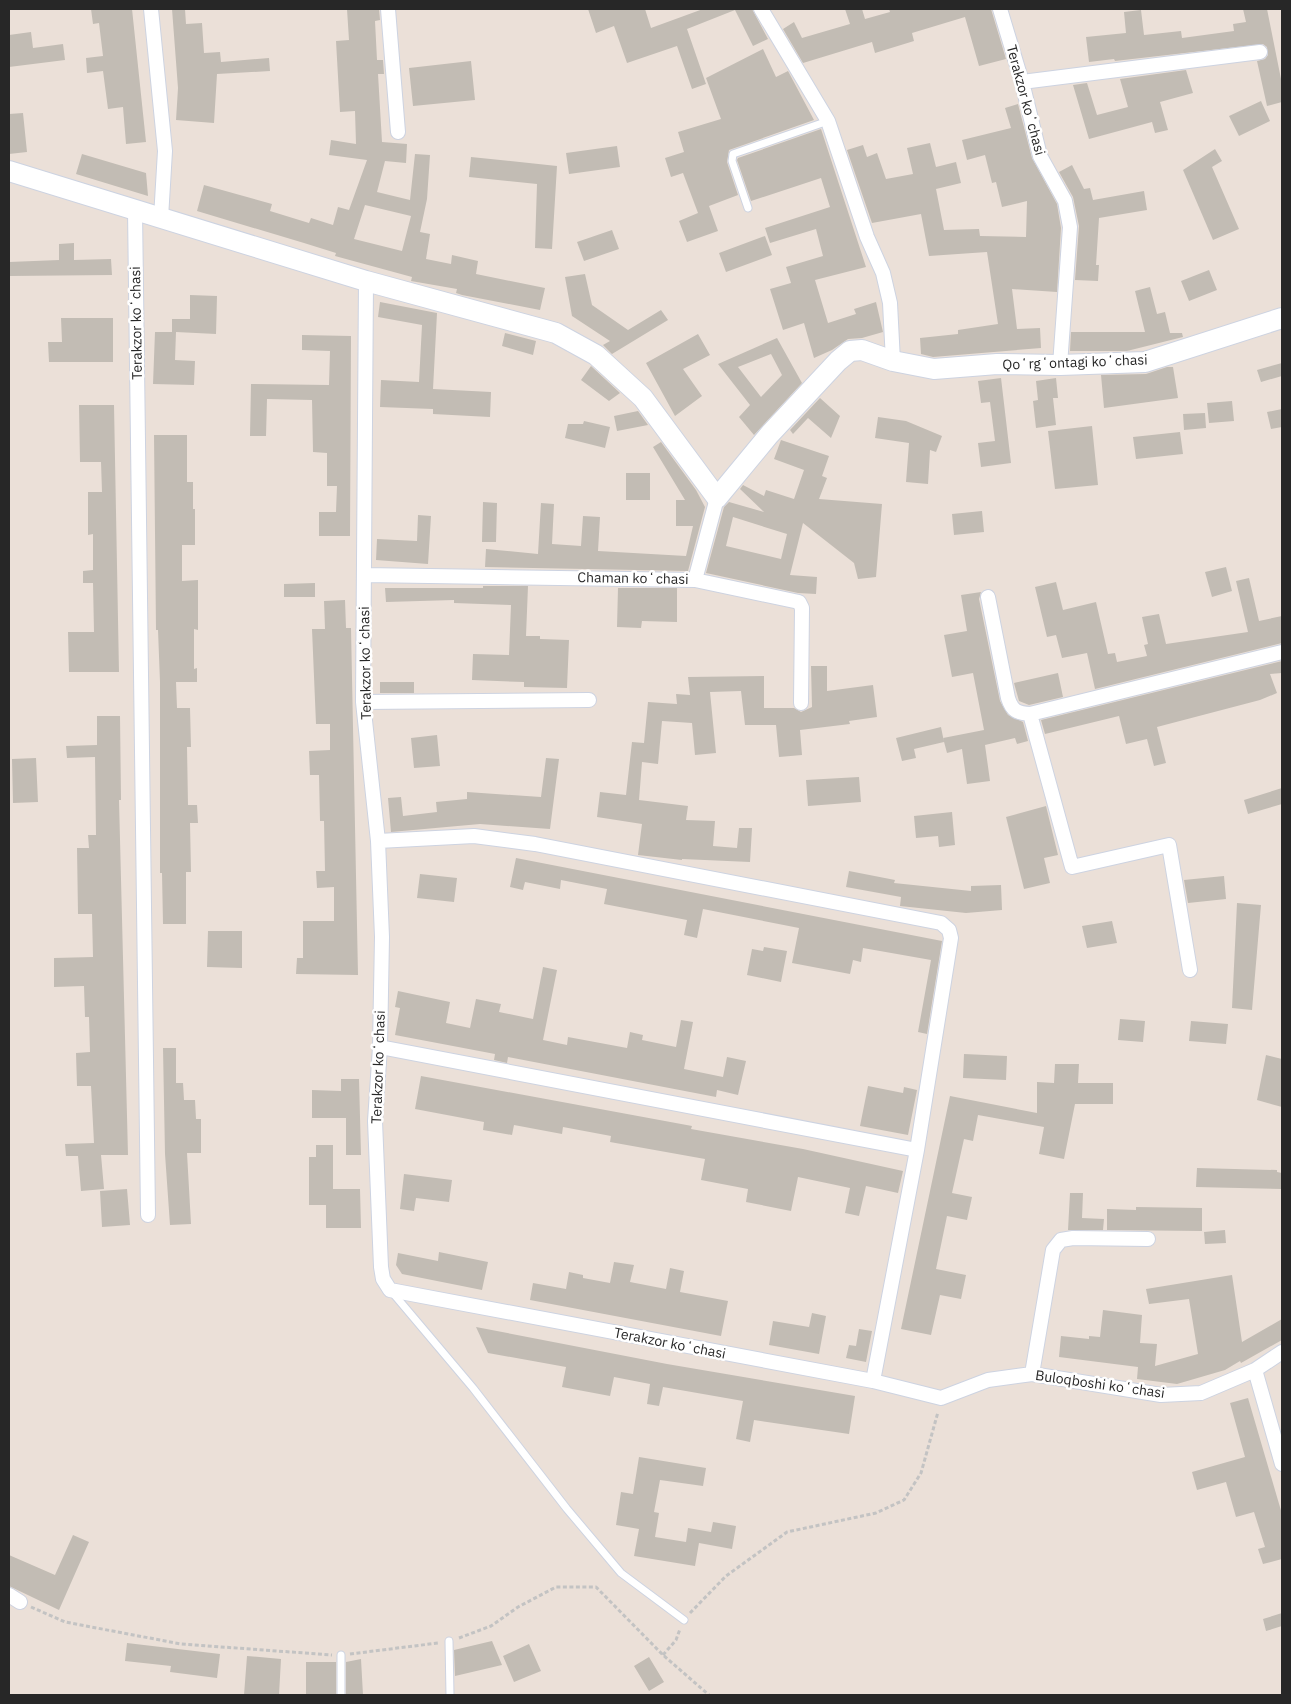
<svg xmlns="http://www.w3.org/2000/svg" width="1291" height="1704" font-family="'IBM Plex Sans',sans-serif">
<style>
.building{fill:#c2bcb4;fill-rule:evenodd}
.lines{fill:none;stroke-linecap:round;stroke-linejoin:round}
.lane-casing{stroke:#cdd3e1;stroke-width:9}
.street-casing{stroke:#cdd3e1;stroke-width:16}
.secondary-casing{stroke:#cdd3e1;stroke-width:22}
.path{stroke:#c3c3c3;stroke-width:3;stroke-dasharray:4 2.5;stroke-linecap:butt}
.lane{stroke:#fff;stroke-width:7}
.street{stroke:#fff;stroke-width:14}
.secondary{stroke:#fff;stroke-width:20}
.labels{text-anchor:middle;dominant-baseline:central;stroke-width:5;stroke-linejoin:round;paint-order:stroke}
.street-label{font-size:14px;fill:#272727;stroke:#fff}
</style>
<rect width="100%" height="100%" fill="#ebe0d8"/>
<path class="building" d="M91,9H132L146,142L126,144L123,107L108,109L103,71L87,73L86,58L103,56L99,23L93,24Z
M172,9H185L186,24L202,23L204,53L220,52L221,62L269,58L270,71L217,74L214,123L176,120L178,88Z
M347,9H379L380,20L375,21L377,60H383L384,74H378L382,142L407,144L406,163L385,161L377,192L410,200L415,154L430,155L427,199L420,232L430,234L426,259L451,264L452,255L478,261L476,274L545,288L540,310L462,295L456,293L457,289L411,281L412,277L335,256L336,253L304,243L197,211L204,185L272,204L270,211L309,223L311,218L333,225L338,207L349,210L367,160L329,155L331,140L356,144L355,111L340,112L336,41L349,40ZM365,205L411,216L402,251L354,239Z
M588,9H645L651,28L703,9H752L768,39L753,46L735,10L687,29L706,84L692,89L677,46L627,63L614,26L596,33Z
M845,9H862L865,19L890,12L889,9H991L1006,59L979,66L965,17L912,33L914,41L875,53L872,42L803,63L783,29L794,22L802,38L850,24Z
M1243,9H1267L1282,84V102L1267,106L1257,61L1265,59L1268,55L1267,47L1263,44L1115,61L1114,59L1089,62L1086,37L1126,33L1124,12L1141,10L1144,35L1181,31L1182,38L1234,31L1233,24L1246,22Z
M31,32L33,48L63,44L65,60L9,67V35Z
M763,49L776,77L788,71L814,120L729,150L727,162L738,195L709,206L718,231L687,242L679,221L698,213L683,173L671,177L665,158L684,152L678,132L721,119L706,78Z
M471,61L475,100L413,106L409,68Z
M1186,70L1193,93L1160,102L1168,130L1155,133L1152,122L1089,139L1073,85L1087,83L1097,115L1128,107L1120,79Z
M1261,101L1270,121L1239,136L1229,116Z
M1018,104L1032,158L1057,204L1061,228L1057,292L1012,289L1017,329L1040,328L1041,348L933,357L921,354L920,338L958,334V330L998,324L987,252L929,256L921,214L872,223L847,150L863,145L867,157L877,153L886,179L913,174L907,148L930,143L936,167L956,162L961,183L936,189L944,230L979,229L980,236L1026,237L1027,201L1002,207L996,182L992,183L985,155L967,160L962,140L1011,128L1005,108Z
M23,113L27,152L9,154V114Z
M821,129L866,267L815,280L828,323L856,314L854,309L876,302L883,332L862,338L848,339L832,350L814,358L804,323L783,330L770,289L791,283L786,267L823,256L816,229L770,243L765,228L830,207L821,178L751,201L737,160L738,158Z
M617,146L620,167L569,174L566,153Z
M1215,149L1222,161L1212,167L1239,229L1213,240L1183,170Z
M82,154L146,173L148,196L76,174Z
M471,157L557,166L552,249L535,248L537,184L469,177Z
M1072,165L1084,189L1090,188L1093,200L1144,191L1147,210L1099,218L1096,265H1099L1098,281L1075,280L1079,226L1073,197L1059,172Z
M612,230L619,249L584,261L577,242Z
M765,236L772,255L726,272L719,253Z
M74,243V260L111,259L112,275L9,276V262L59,260V244Z
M1209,270L1217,290L1189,301L1181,281Z
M585,274L592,305L628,330L661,310L668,320L612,354L603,345L610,341L572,316L565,277Z
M1150,287L1157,314L1165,312L1170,333H1182L1183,337L1127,351H1070L1071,332H1145L1135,291Z
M190,295L217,296L216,334L176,332L175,360L195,361L194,385L153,384L155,332H172V319H190Z
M380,302L437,313L433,389L491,392L490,417L433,414V409L380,407L381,380L419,382L422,325L378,317Z
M61,318H113V362H49L48,342H62Z
M505,333L536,341L533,355L502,346Z
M698,334L710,355L683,369L702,396L675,416L646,363Z
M302,335L351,336L350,536H319V512H336L337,486H327V453L313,452L312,400L267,399L266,436H250L251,384L329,385L330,351L302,350Z
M777,338L802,383L754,435L739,417L750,405L718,364ZM771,354L782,375L761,397L738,367Z
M1282,363V376L1261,382L1257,370Z
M591,366L620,393L609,401L581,380Z
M1167,367H1173L1178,398L1104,408L1101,375L1146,374Z
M1001,378L1011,463L981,467L978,443L995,441L990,402L981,403L978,381Z
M1056,378L1058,398H1053L1056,425L1036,428L1033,401L1038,400L1036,381Z
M820,398L840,416L831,438L808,418L793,434L790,430Z
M1232,401L1234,421L1209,423L1207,403Z
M79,405H114L119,672H69L68,632H94L93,583H83V571L93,570V534L88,535V492H102L101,462H80Z
M1282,409V427L1271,429L1267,412Z
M638,411L648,425L617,431L614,416Z
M1205,413L1206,428L1184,430L1183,414Z
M878,417L906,421L942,436L936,452L930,450L928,484L906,482L909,443L875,438Z
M584,421L610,427L605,448L565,438L568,424H583Z
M1092,426L1098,485L1055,489L1048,431Z
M1180,432L1183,454L1136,459L1133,437Z
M154,435H187V482H193V509H195V545H182V581L198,580V630L194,629V669L197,668V682H176L177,708H190L191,747H187L188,805H197L198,823H190L191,872H186V924H163L162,873H160V682L158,630H156Z
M781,440L829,456L822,476L827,478L819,499L882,504L876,577L858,579L854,563L803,523L790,575L817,577L816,594L798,593L706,573L724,507L729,502L764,512L740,489L743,485L764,496L766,490L794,499L804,470L774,459ZM733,517L787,534L781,559L726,546Z
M661,442L696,490L705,507L688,571L485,567L486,549L538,554L541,503L554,504L552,544L581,546L583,516L600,517L598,551L686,556L693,526H676V500H685L653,447Z
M626,473H650V500H626Z
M483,502L497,503L496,542H482Z
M982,511L984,532L954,535L952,514Z
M418,515L431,516L428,564L376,560L377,539L417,541Z
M1226,567L1232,591L1212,597L1205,572Z
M1249,578L1259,621L1282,616V643L1095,689L1087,653L1062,658L1056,635L1047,637L1035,587L1056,582L1063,610L1096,602L1108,654L1115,653L1117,662L1147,656L1144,645L1148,644L1142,617L1159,614L1166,644L1248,632L1236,581Z
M315,583V597H284V584Z
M483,586H528L526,636H540V639L569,640L567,688L524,687V682L472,680L473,654L509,655L511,605L454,603V600L386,602L385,588H483Z
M618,588H677V622L642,621L641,628L617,627Z
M981,592L979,599L1000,701L1008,715L1023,722L1028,741L1017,744L1015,738L985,745L990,781L967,784L962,749L947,753L943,738L984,730L973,673L952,677L944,635L967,631L961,595Z
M345,600L346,628H351L358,975L296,974L297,958H303V921H334V887L317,888L316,871H325L324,821H320L319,775H310L309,751L330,750V724H316L312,629H325L324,601Z
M1282,661V673L1270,674L1277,693L1260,700L1157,727L1166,763L1154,766L1147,739L1126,744L1119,716L1045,734L1041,720Z
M811,666H827V691L873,685L877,717L849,721L850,724L800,730L802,755L779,757L776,725H745L741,691L710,692L716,753L695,755L692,723L662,721L658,764L642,762L639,800L688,806L686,820L715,821L713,846L737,848L739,828H752L750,862L682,859V860L638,855L642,824L597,817L600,792L626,795L632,742L644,743L648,702L677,704L676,694L690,695L688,677L764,676V708H794L801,712L812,707Z
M1058,673L1063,697L1029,705L1019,701L1014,683Z
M380,682H414V693H380Z
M97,716H120L121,800H119L128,1155H101L104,1189L81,1191L78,1156H66L65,1144L94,1143L91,1086H77L76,1053L90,1052L89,1017H85L84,986L54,987V958L93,957L92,914H78L77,848H89L88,835H96L95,757L67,758L66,746L97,745Z
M941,727L944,742L914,749L916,758L902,761L896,738Z
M437,735L440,766L414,768L411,738Z
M36,758L38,802L13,803L12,759Z
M546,758L559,759L550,829L480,824L391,832L388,798L401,797L403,816L437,812L436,802L467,799V792L541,797Z
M859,777L861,802L808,806L806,780Z
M1282,788V804L1248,814L1244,800Z
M1046,806L1058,855L1044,858L1050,883L1024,889L1006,817Z
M952,812L955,845L939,847L938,836L916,838L914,816Z
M516,858L942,941L927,1034L918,1032L931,960L863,948L861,962L853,960L850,974L792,963L799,928L703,909L697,938L684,935L687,920L604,904L607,889L561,880L560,889L525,882L523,890L510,887Z
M849,871L895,880L894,883L971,891V886L1001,885L1002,910L966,913L900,906L901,897L846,887Z
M420,874L457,878L454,902L417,898Z
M1224,876L1226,899L1188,903L1184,880Z
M1237,903L1261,905L1252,1010L1232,1008Z
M1112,921L1117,943L1087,948L1082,926Z
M208,931H242V968L207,967Z
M764,947L787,951L781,982L747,975L752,949L763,951Z
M543,967L557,970L543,1040L567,1045L568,1037L627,1048L630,1032L643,1035L642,1040L676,1047L681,1020L693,1022L684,1069L723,1077L727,1057L746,1061L738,1095L717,1090L716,1097L508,1057L507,1063L494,1060L495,1054L395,1035L400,1008L395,1007L398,991L450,1002L446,1023L470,1028L476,999L501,1004L499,1012L533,1019Z
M1120,1019L1145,1021L1143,1042L1118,1040Z
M1191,1021L1228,1024L1226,1044L1189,1041Z
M163,1048H176V1083H183L184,1100H195L196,1119H201V1153H187L191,1224L170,1225L165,1154Z
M964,1054L1007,1056L1006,1080L963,1078Z
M1266,1055L1282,1059V1107L1257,1100Z
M1055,1064H1079L1078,1083H1113V1104H1075L1064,1159L1039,1154L1044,1127L978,1115L973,1141L964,1139L952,1193L972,1197L967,1220L947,1216L936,1269L966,1275L961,1299L940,1295L931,1335L901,1329L950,1096L1037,1113V1082L1054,1083Z
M421,1076L692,1126L691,1129L803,1149L903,1171L898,1193L866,1186L859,1216L845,1213L850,1188L798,1177L791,1211L746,1202L748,1189L701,1180L705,1159L610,1142L611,1136L563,1127L562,1134L514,1125L512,1135L483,1130L484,1122L415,1109Z
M341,1079H359L361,1155H346V1118H312V1090L341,1091Z
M868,1086L903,1093L904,1087L917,1090L908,1135L860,1126Z
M316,1145H333V1189H360L361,1228H326V1205H309V1157H316Z
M1197,1168L1277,1170V1172L1282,1173V1189L1196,1187Z
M404,1174L452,1180L449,1202L416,1198L414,1211L400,1209Z
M127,1189L130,1225L102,1227L100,1191Z
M1070,1193H1083L1082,1218L1104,1219L1103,1230H1068Z
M1136,1207L1202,1208V1231L1107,1230V1209L1136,1210Z
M1225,1230L1226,1243L1205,1244L1204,1232Z
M439,1252L488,1262L482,1290L402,1274L396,1265L398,1253L438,1261Z
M614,1262L634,1265L630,1282L666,1289L670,1268L684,1271L680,1292L728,1301L721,1336L530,1300L533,1283L566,1289L569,1272L583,1275V1278L610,1283Z
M1232,1275L1242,1342L1282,1319V1340L1241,1363L1240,1361L1225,1370L1177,1384L1137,1379L1138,1367L1059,1357L1061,1336L1089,1339V1336L1100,1337L1103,1310L1142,1315L1140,1343L1157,1344L1155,1366L1198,1354L1189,1299L1149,1304L1146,1289Z
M812,1313L826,1316L819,1354L769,1345L773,1321L809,1327Z
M476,1327L667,1364L855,1396L849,1434L754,1420L750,1442L736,1439L743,1401L663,1387L659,1406L647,1404L650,1384L614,1377L610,1396L562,1387L566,1367L488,1353Z
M859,1329L872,1331L866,1362L846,1358L849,1345L856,1346Z
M1248,1398L1282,1514V1559L1263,1564L1258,1549L1265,1547L1254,1512L1236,1517L1226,1482L1197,1490L1192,1472L1245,1457L1230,1403Z
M639,1457L706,1468L703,1486L660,1480L654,1512L659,1513L655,1537L686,1542L688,1528L711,1532L713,1522L736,1526L732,1549L699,1543L695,1566L634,1556L639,1529L616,1525L621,1492L633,1494Z
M73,1535L89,1542L59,1610L9,1586V1555L55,1575Z
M1282,1613V1626L1266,1631L1263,1619Z
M492,1641L502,1665L455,1676L454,1650Z
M127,1643L220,1654L217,1678L170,1672L171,1666L125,1661Z
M529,1644L541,1671L514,1682L503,1656Z
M247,1656L281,1659L279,1695H244Z
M649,1657L664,1682L649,1691L634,1666Z
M361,1659L363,1695H346V1662Z
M306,1662H336V1695H306Z"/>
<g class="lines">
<g class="lane-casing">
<path id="lane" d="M748,208L732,161L733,154L828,121
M392,1292L473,1388L567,1509L621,1573L684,1620
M449,1641L450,1695
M341,1655V1695"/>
</g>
<g class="street-casing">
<path id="street" d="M151,9L165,151L161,218
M388,9L398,132
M761,9L828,121L867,237L883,273L890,303L893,361
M1000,9L1022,82L1040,156L1065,201L1070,227L1060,365
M1022,82L1260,52
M135,210L148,1215
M366,281L363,702L378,841L382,937L380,1047L375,1121L381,1267L383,1279L390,1290L873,1381L941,1398L988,1380L1032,1374L1161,1395L1201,1393L1255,1370L1282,1352
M364,575L695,580L717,498
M695,580L799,602L802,608L801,703
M988,597L1008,698C1012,711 1017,713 1030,714L1282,652
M363,702L589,700
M1030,714L1072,867L1169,845L1190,970
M378,841L474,836L535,844L941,923L949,930L951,938L917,1150L873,1381
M380,1047L917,1150
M1255,1370L1282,1464
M1032,1374L1053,1250L1061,1240L1073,1238L1148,1239
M9,1595L20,1602"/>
</g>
<g class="secondary-casing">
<path id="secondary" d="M9,171L366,281L556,333L596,355L643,398L717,498L769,435L838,361L850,351L862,350L893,361L934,369L997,364L1060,365L1145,362L1282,318"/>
</g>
<path class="path" d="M31,1607L65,1622L181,1644L332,1655
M690,1613L726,1576L787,1532L876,1513L904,1500L921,1473L938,1412
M459,1638L491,1626L518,1607L556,1587H596L663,1655L709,1695
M350,1654L438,1643
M663,1655L676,1640L680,1629"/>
<use href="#lane" class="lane"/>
<use href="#street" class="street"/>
<use href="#secondary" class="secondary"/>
</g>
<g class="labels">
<g class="street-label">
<text transform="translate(1026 100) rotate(75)">Terakzor koʻchasi</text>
<text transform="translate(136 323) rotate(-91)">Terakzor koʻchasi</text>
<text transform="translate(1075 362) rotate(-2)">Qoʻrgʻontagi koʻchasi</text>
<text transform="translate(633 578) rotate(1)">Chaman koʻchasi</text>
<text transform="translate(365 663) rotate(-91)">Terakzor koʻchasi</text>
<text transform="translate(378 1067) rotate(-88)">Terakzor koʻchasi</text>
<text transform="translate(670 1343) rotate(11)">Terakzor koʻchasi</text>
<text transform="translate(1100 1384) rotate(8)">Buloqboshi koʻchasi</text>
</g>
</g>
<rect width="1291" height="1704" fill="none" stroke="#272727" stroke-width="20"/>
</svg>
